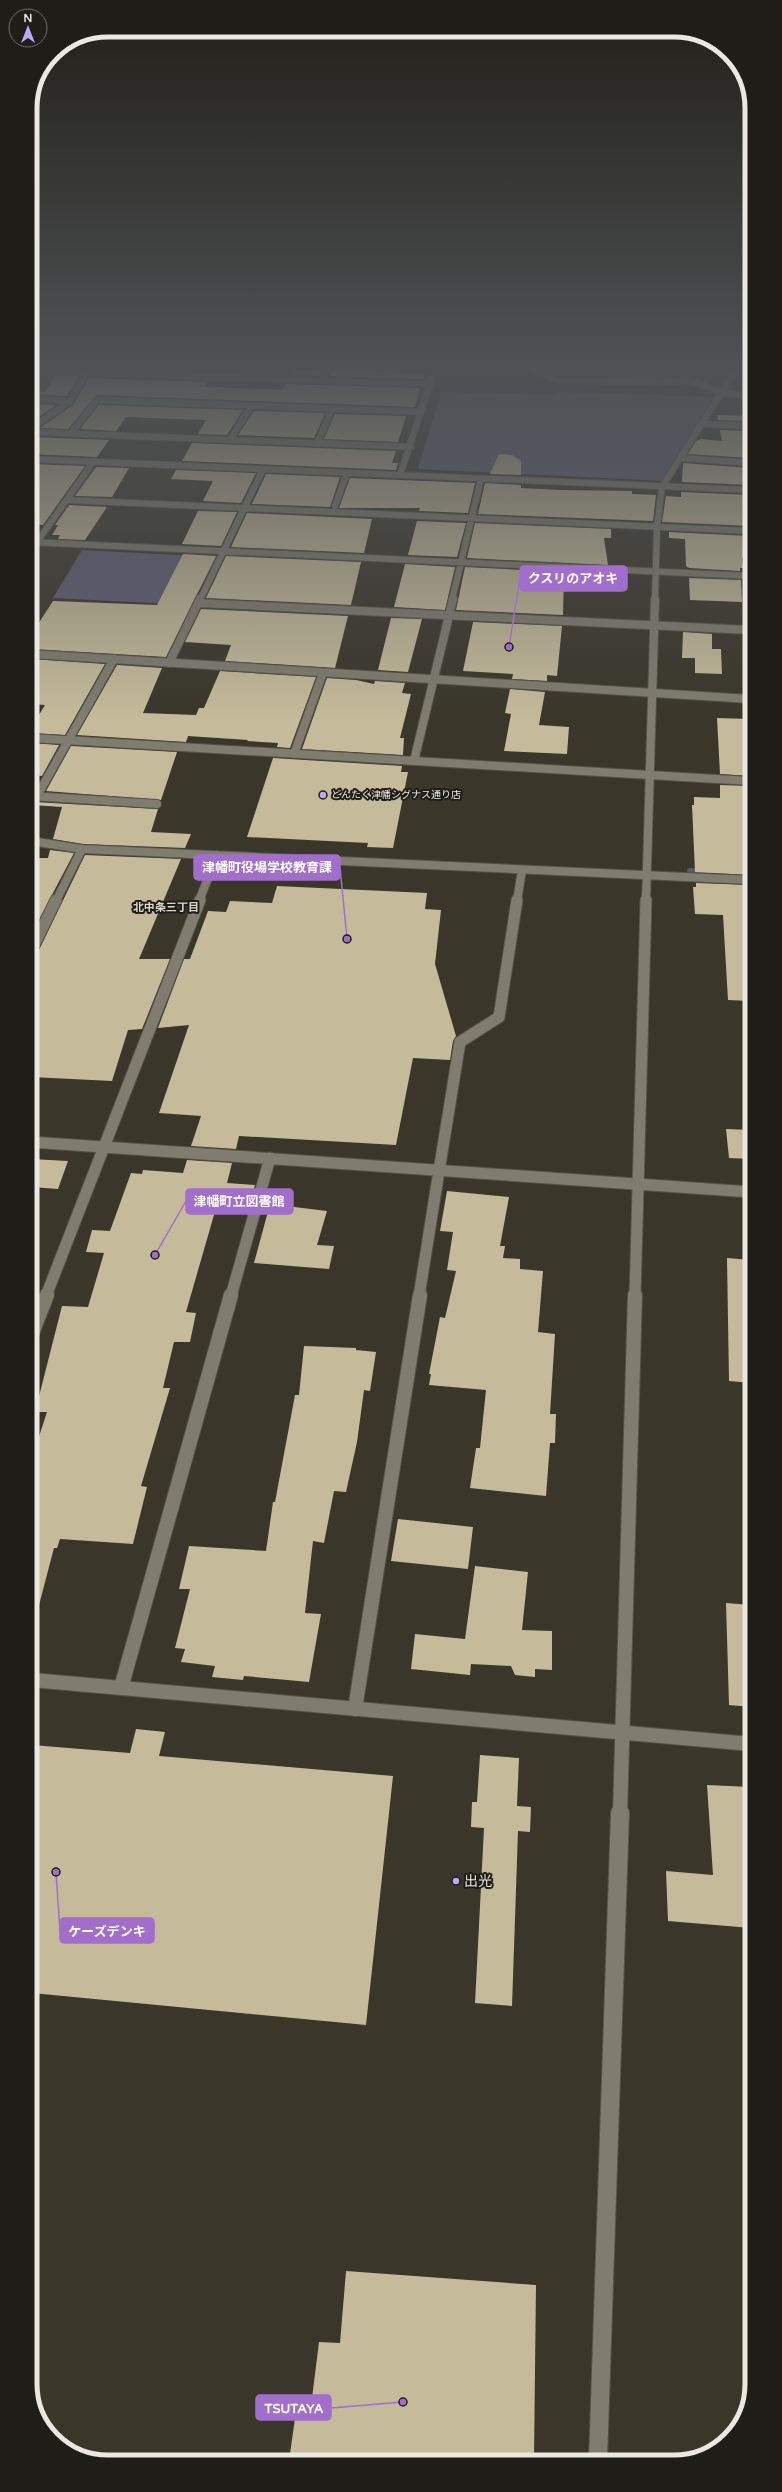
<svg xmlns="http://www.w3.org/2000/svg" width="782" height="2492" font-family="'Varela Round','Noto Sans JP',sans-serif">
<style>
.green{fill:#605d74}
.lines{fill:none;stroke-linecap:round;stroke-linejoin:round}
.stream{stroke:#5c5867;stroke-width:6}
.building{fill:#c5bb9a}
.service-far2-casing{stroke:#555248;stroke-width:8}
.service-far1-casing{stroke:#555248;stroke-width:10}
.service-casing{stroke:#555248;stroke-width:13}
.minor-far3-casing{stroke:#555248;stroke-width:8}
.minor-far2-casing{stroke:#555248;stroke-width:10}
.minor-far1-casing{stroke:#555248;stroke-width:13}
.minor-casing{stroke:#555248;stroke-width:16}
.tertiary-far4-casing{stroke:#555248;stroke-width:8}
.tertiary-far3-casing{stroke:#555248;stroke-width:10}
.tertiary-far2-casing{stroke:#555248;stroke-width:13}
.tertiary-far1-casing{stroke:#555248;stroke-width:16}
.tertiary-casing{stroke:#555248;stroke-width:20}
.service-far2{stroke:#807c6f;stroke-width:6}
.service-far1{stroke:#807c6f;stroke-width:8}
.service{stroke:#807c6f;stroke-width:11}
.minor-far3{stroke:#807c6f;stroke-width:6}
.minor-far2{stroke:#807c6f;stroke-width:8}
.minor-far1{stroke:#807c6f;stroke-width:11}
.minor{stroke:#807c6f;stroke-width:14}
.tertiary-far4{stroke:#807c6f;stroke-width:6}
.tertiary-far3{stroke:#807c6f;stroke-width:8}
.tertiary-far2{stroke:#807c6f;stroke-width:11}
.tertiary-far1{stroke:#807c6f;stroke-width:14}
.tertiary{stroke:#807c6f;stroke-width:18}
.poi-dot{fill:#b7abf8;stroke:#1f1d18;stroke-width:1.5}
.labels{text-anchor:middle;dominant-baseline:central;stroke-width:4;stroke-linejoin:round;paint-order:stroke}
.far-poi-label{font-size:10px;fill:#eae8e0;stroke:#1f1d18;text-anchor:start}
.far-neighbourhood-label{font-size:11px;font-weight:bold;fill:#dcd7c9;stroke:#1f1d18}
.near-poi-label{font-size:14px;fill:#eae8e0;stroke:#1f1d18;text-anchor:start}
.rim{fill:none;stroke:#eae8e0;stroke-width:5}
.leader{fill:none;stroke:#a26ecb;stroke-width:1.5}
.callout-dot{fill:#a26ecb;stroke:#1f1d18;stroke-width:1.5}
.callout{fill:#a26ecb;stroke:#a26ecb;stroke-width:1.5}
.callout-label{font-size:13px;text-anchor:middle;font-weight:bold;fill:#fff}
</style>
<rect width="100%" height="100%" fill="#3a362a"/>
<path class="green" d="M441,392L556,395V392L719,397L666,481L418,469Z
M82,550L217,557L191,605L53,598Z"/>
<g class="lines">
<path class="stream" d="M690,871L707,872"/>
</g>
<path class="building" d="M105,369H176L173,371Z
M296,369H323L319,376L292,375Z
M333,369H362L361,371L424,374L423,379L330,376Z
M55,376H79L67,396L30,394V392H45Z
M89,378L207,382L204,387L282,390L286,384L420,388L415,407L97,395L68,429L40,428L73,405Z
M30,404L56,405L30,423Z
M99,405L243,410L227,435L198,434L206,420L126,417L116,431L80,429Z
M254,411L325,413L314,438L238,435Z
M335,414L406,416L398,442L324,439Z
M717,415L746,416L748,421L718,420Z
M720,430L750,431V458L688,454L696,441L701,439L722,441Z
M30,438V437L109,440L97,457L30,454Z
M192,443L396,451L392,463H398L396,470L182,461Z
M499,454L512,455L521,461V475L490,474Z
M683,463L750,468V485L682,482Z
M30,464L85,466L43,525L30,524Z
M96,467L129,468L112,497L75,496Z
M176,470L256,473L241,503L203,501L213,481L171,479Z
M266,474L340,477L330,507L252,504Z
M350,478L475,483L468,513L419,511L420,508H339Z
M485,483L521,485V488L560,490L632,491V494L656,495L653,521L478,514Z
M681,492L750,495V526L662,522L666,496L681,497Z
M69,505L107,507L85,540L58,539L60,535H52L58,525H55Z
M198,511L237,512L221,546L182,544Z
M247,513L372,519L364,553L231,547Z
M417,521L466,523L457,557L408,555Z
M475,523L611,529V538H604L608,565L467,558Z
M669,532L750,536V558H742L743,568H740V571L689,568L686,566L685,539L669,538Z
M183,554L216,556L166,657L31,649V635L53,601L157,605Z
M226,556L361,562L351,605L206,598Z
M405,564L455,567L445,610L394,607Z
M465,567L564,572L563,615L456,610Z
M689,578L741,580L742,602L690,600Z
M201,609L348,616L335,668L225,661L231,645L185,642Z
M391,618L422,619L408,672L378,670Z
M473,622L562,626L557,676L547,675V681L512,679L513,674L463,671Z
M683,632L712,634V649H721L722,674L695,673V658H682Z
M31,659L105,664L65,735L31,733V728L45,705L31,704Z
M117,665L162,668L143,713L196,715L199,708H204L220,671L316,677L290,748L277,747L278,743L247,741L248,740L188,736L186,742L77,735Z
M327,678L356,680L374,684L375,681L405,683L402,693L411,694L400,738H404L403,755L302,749Z
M510,689L545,692L539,725L569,727L567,754L504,751L511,714L505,713Z
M717,718L748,719L750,776L720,774Z
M31,743L59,745L42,776L31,775Z
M71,746L177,752L161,800L46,791Z
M273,758L402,766L401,772H408L393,848L367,847L368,843L247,837Z
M720,785L750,786V875L695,872L692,805H694V797L720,798Z
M34,802L158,809L151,832L191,834L185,848L83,844L53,839L62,807L32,805Z
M50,850L74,853L31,935V858H48Z
M85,855L181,859L139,959H170L142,1029L128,1030L112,1081L31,1077V958L37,954Z
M696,883L750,885V1001L728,1000L723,915L695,914L693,887H696Z
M277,886L427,893L425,909L441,910L435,964L456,1036L453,1041L450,1060L413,1058L396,1145L239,1136L236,1149L191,1146L201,1116L159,1113L189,1025L158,1028L184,959H190L208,911L226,912L230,901L272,903Z
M726,1129L751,1130V1159L729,1158Z
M31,1159L68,1161L58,1189L31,1187Z
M187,1160L232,1163L227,1183L255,1185L248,1210L216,1208L186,1312L196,1313L190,1342H174L163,1388H170L141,1486L147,1487L133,1544L60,1539L57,1548H54L39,1605L32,1604V1458L47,1412H35L62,1306L88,1307L104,1253L86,1252L92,1230L110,1231L131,1173L142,1174L143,1170L183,1173Z
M447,1191L509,1197L500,1246H505L503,1258L520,1259V1269L543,1271L538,1332L555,1334L550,1414H556L555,1443H550L546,1496L470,1488L476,1448H480L486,1390L429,1385L431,1374H429L440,1317L445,1318L456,1271L447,1270L453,1232L440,1231Z
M270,1204L327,1211L317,1245L334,1246L329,1269L254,1263Z
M727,1258L751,1260V1383L729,1381Z
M304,1346L356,1348V1350L376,1352L370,1391L364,1390L357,1442L346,1492L334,1491L324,1543L313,1541L305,1613L321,1614L309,1682L244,1676L243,1680L212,1677L215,1666L181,1662L185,1649L175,1648L190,1589H179L189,1546L266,1551L273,1502H275L295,1395H299Z
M398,1519L473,1527L468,1569L391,1561Z
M475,1566L528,1572L522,1630L552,1631V1670L535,1669V1677L515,1675L511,1666L471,1664L470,1675L411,1669L415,1634L465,1639Z
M726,1603L751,1605V1707L729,1705Z
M136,1729L165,1732L159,1756L393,1776L366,2025L32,1993V1745L130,1753Z
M480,1755L519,1758L517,1806L531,1807L530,1832L518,1831L512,2006L475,2003L484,1828L471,1827L472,1802H477Z
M707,1785L751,1787V1928L668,1921L666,1871L713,1875Z
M346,2271L536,2285L534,2460L289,2461L297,2404L311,2406L319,2342L340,2343Z"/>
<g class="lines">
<g class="service-far2-casing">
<path id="service-far2" d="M533,369L556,380L660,383L690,380
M681,369L690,380L722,393
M322,380L328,369"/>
</g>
<g class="service-far1-casing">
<path id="service-far1" d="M517,901L522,870"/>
</g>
<g class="service-casing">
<path id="service" d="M439,1171L460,1042L499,1017L517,900"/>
</g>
<g class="minor-far3-casing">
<path id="minor-far3" d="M87,373L429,384
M722,393L750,396
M30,399L70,401
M702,424L750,426
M30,429L70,401L89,369
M30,432L411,447
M71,433L97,400L421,412
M230,440L251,406
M317,444L332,409
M681,458L750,463
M30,459L750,490
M400,475L435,369
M67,500L750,531
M335,506L347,473
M30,542L750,576
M37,542L94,461
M200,600L263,469
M452,600L481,479"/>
</g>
<g class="minor-far2-casing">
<path id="minor-far2" d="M199,603L750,630
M169,663L200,599
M31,738L750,781
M294,754L323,673
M414,761L453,599
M31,796L157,804
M37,796L114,659
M31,841L82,849L750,880
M56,901L82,849
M199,901L217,855"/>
</g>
<g class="minor-far1-casing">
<path id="minor-far1" d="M31,951L56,900
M46,1296L200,900
M231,1296L270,1158
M419,1296L439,1171"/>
</g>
<g class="minor-casing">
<path id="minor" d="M31,1336L47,1295
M121,1688L231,1295
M355,1709L420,1295"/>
</g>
<g class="tertiary-far4-casing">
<path id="tertiary-far4" d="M655,600L657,527L662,487L736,369"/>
</g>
<g class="tertiary-far3-casing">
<path id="tertiary-far3" d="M31,654L750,699
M646,901L655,599"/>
</g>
<g class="tertiary-far2-casing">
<path id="tertiary-far2" d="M31,1142L751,1192
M635,1296L646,900"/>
</g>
<g class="tertiary-far1-casing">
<path id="tertiary-far1" d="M32,1680L751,1744
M620,1814L635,1295"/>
</g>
<g class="tertiary-casing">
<path id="tertiary" d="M598,2460L620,1813"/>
</g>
<use href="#service-far2" class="service-far2"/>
<use href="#service-far1" class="service-far1"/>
<use href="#service" class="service"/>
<use href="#minor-far3" class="minor-far3"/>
<use href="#minor-far2" class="minor-far2"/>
<use href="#minor-far1" class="minor-far1"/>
<use href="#minor" class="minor"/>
<use href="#tertiary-far4" class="tertiary-far4"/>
<use href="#tertiary-far3" class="tertiary-far3"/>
<use href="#tertiary-far2" class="tertiary-far2"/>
<use href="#tertiary-far1" class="tertiary-far1"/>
<use href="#tertiary" class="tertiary"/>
</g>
<linearGradient id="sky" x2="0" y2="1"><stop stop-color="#201e17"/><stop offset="0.51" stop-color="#4f5255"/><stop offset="1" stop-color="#4f5255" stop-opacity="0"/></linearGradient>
<rect width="782" height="718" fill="url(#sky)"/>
<g class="poi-dot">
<circle cx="323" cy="795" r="4"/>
<circle cx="456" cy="1881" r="4"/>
</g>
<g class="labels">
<g class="far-poi-label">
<text x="331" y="795">どんたく津幡シグナス通り店</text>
</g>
<g class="far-neighbourhood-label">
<text x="166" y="907">北中条三丁目</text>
</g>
<g class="near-poi-label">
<text x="464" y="1881">出光</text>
</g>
</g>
<path d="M0 0H782V2492H0ZM108 37H674A71 71 0 0 1 745 108V2384A71 71 0 0 1 674 2455H108A71 71 0 0 1 37 2384V108A71 71 0 0 1 108 37Z" fill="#1f1d18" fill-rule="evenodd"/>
<path class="rim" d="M108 37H674A71 71 0 0 1 745 108V2384A71 71 0 0 1 674 2455H108A71 71 0 0 1 37 2384V108A71 71 0 0 1 108 37Z"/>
<path class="leader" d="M509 647L520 578M347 939L340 867M155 1255L186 1201M56 1872L60 1931M403 2402L331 2408"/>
<g class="callout-dot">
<circle cx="509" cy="647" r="4"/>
<circle cx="347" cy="939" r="4"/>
<circle cx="155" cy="1255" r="4"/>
<circle cx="56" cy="1872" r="4"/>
<circle cx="403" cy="2402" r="4"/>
</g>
<g class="callout">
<rect x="520" y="566" width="107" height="25" rx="4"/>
<rect x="194" y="855" width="146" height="25" rx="4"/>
<rect x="186" y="1189" width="107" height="25" rx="4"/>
<rect x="60" y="1918" width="94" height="25" rx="4"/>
<rect x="256" y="2395" width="75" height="25" rx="4"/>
</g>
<g class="callout-label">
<text x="573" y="583">クスリのアオキ</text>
<text x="267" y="872">津幡町役場学校教育課</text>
<text x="239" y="1206">津幡町立図書館</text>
<text x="107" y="1936">ケーズデンキ</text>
<text x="294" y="2413">TSUTAYA</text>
</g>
<g transform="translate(28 28)"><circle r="19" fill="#1f1d18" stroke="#706e68"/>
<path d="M0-3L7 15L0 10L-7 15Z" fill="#b7abf8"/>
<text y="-6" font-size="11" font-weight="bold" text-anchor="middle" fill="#eae8e0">N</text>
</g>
</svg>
